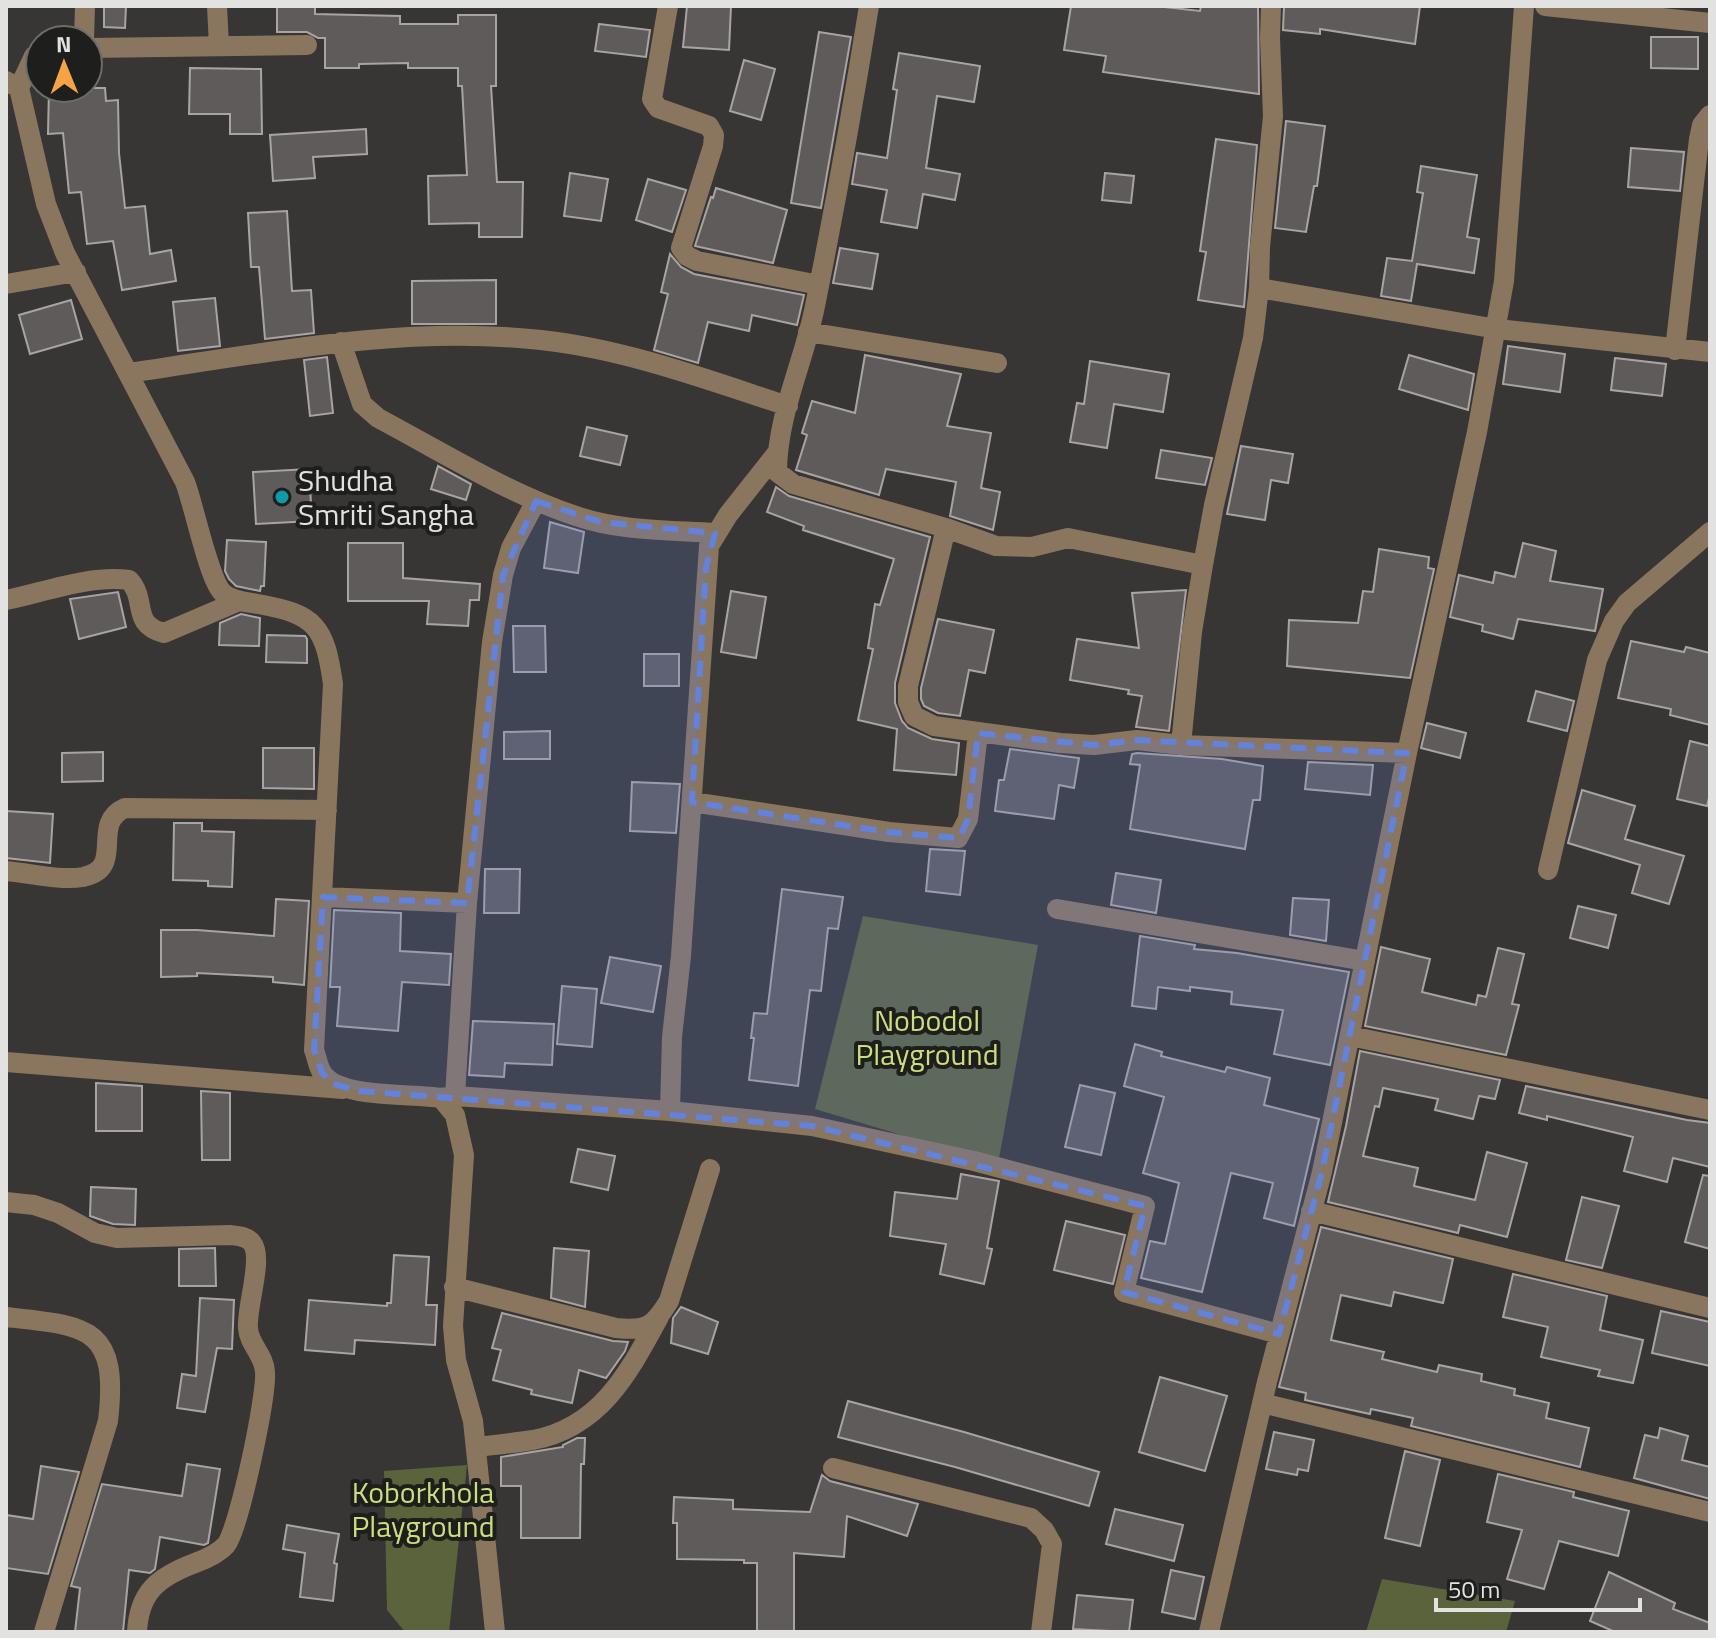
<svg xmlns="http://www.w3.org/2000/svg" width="1716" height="1638" font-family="'Titillium Web',sans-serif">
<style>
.green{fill:#5b633d}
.building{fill:#5e5b5a;stroke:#a8a4a3;stroke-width:2}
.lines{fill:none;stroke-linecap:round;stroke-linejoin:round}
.minor{stroke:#8a755f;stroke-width:20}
.marked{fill:#6282db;fill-opacity:0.2;stroke:#6282db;stroke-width:6;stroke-dasharray:16 10;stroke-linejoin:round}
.culture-dot{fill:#0f9aa8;stroke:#1e1e1d;stroke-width:3}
.labels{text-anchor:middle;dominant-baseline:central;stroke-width:8;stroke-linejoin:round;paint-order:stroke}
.poi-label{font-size:30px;fill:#e2e2e0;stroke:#1e1e1d;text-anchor:start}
.park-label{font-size:30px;fill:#cbde7d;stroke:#1e1e1d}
</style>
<rect width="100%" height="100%" fill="#373634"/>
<path class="green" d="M863,916L1038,945L998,1164L815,1109Z
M467,1465L449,1632H405L387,1610L384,1471Z
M1382,1579L1515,1601L1506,1632H1366Z"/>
<path class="building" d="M104,6H126L125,28L104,27Z
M277,6H315V14L400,16V24H458V15H496V86H491L497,182H523L522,237H479V223L429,224L428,176L467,175L462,86H458V68H408V63L359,64V68H325V38H318L307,32H277Z
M687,6H731L729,50L683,47Z
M1071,6H1155L1200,11L1201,6H1258L1259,94L1103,72L1106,56L1064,50Z
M1284,6H1420L1415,44L1320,29V34L1283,30Z
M599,24L650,30L646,57L595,51Z
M819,32L851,37L821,208L791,203Z
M1651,37H1698V69L1651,68Z
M899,53L980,66L974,102L937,96L926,168L960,174L955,200L923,194L917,228L881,222L887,190L852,184L857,153L887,158L897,90L893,89Z
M744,60L775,69L761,120L730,111Z
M190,68L261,69L262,134H230V114H189Z
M49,88H105L106,101L118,100L119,153L125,208L145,206L150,254L171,250L176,281L122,290L113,241L87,244L81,192L69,193L63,133L48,134Z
M1286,121L1325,126L1317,186H1314L1306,232L1275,228Z
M366,129L367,154L313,157L315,178L273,181L270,135Z
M1216,139L1257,145L1244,307L1198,300L1206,252L1200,251Z
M1631,148L1684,152L1680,191L1628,187Z
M1421,166L1477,175L1467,237L1479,239L1474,273L1417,264L1411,301L1381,296L1387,258L1412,261L1423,193L1417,192Z
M570,173L608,179L601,221L564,216Z
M1105,173L1134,176L1131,203L1102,200Z
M648,179L686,190L672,232L636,220Z
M716,188L787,210L773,263L695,246L711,197L713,198Z
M287,211L292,291L311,290L314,333L265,339L259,267H251L248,213Z
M840,248L878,254L872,289L833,283Z
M670,254L681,267L694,274L804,295L797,325L752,315L749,331L708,322L698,363L654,350L668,294L661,292Z
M496,280V324H412V281Z
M215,298L220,346L178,351L173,302Z
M71,300L82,339L30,354L19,315Z
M1508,346L1565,354L1560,392L1503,384Z
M865,355L961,374L947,426L991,433L981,488L1000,492L993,530L950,516L956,482L886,469L879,495L796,470L807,435L802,433L812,401L855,413Z
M1409,355L1474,374L1468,410L1399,389Z
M327,357L333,413L310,416L304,360Z
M1615,358L1666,364L1662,396L1611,390Z
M1090,361L1169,374L1163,412L1114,404L1107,448L1070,442L1077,403L1084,404Z
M587,427L627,436L620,465L580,456Z
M1241,446L1293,454L1288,483L1271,480L1265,520L1227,514Z
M1161,450L1212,458L1205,485L1156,478Z
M438,466L471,484L466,500L431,489Z
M309,469L312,521L256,524L253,472Z
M776,487L789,496L930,537L895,683V703L902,721L908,728L932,739L959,743L956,775L894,770L897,729L858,720L873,649L868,648L875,604L880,605L894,559L803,530L804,526L767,512Z
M550,522L584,532L578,573L544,568Z
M227,540L266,542L264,586H261L260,591L236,586L229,579L225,571Z
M348,543H403V578L480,584L479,600H470L468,626L427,624L429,601H348Z
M1523,543L1556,551L1550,581L1603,589L1595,631L1518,619L1513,639L1482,631L1483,625L1450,617L1459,575L1493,583L1495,572L1515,577Z
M1379,549L1429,557L1428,568L1434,569L1410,678L1287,666L1289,620L1358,623L1363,591L1373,592Z
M1186,590L1169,731L1136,727L1142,696L1128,694L1129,690L1070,680L1077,639L1139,648L1132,593Z
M731,591L766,597L756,658L721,652Z
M118,592L126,627L79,639L70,599Z
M241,614L260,618L259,646L219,645L220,623Z
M938,619L994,630L985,673L969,670L960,716L938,713L924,706L921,699V688Z
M513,626H545L546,672H514Z
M267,635L305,636L307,639V663L266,662Z
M1631,641L1684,652L1686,647L1710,653V725L1670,715L1671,709L1618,698Z
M644,654H679V686H644Z
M1536,691L1574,701L1567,731L1528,721Z
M1427,723L1466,733L1460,758L1421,748Z
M550,731V759H504V732Z
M1690,741L1710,746V794L1707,806L1677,799Z
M263,748H314V789L263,788Z
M1010,749L1079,758L1074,788L1059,785L1054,819L995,811L999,780H1004Z
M103,752V781L62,782V753Z
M1137,753L1222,759L1263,766L1260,800H1253L1245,849L1130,829L1140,765L1130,764L1132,754Z
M1308,762L1373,765L1370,795L1305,789Z
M632,782L680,784L676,833L630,831Z
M1582,790L1635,806L1625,839L1684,856L1669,904L1632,893L1640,865L1568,843Z
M6,811L53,814L50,863L6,858Z
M174,823H202V831L234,832L232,887L208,886V881L173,880Z
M930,849L965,851L960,895L926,891Z
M485,869H520L519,913H484Z
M1116,873L1161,880L1156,913L1111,905Z
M782,889L843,897L838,929L828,928L821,991L810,990L798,1086L749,1080L754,1038H751L754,1013L767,1014Z
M1293,898L1329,900L1326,941L1290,935Z
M276,899L309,901L304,985L273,982V977L197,973V976L161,977V930H197L274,936Z
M1578,906L1616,915L1608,948L1570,938Z
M334,910L401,913L400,951L451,954L449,985L402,982L398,1031L337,1026L340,987H330Z
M1140,936L1195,945L1194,949L1237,953L1349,972L1330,1065L1274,1054L1283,1010L1231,1004L1232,992L1190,987V991L1158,987L1156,1009L1132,1006Z
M1381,947L1430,959L1422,992L1476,1005L1478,995L1486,997L1498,948L1524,954L1512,1004L1519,1005L1506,1055L1365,1026Z
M610,957L661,966L653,1012L601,1003Z
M562,986L597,989L592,1047L557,1044Z
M473,1021L554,1024L552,1065L505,1063L504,1077L469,1075Z
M1135,1044L1162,1052L1161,1056L1225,1072L1227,1067L1270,1078L1264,1105L1319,1119L1294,1226L1264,1218L1273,1183L1231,1173L1202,1292L1141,1278L1150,1241L1165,1244L1179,1183L1143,1173L1164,1097L1124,1086Z
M1360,1051L1500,1080L1495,1099L1479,1096L1473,1119L1435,1110L1438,1099L1383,1088L1379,1107L1375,1106L1363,1156L1418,1168L1414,1186L1475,1200L1487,1152L1527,1163L1507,1237L1460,1225L1458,1233L1328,1202L1346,1126Z
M96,1083L142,1086V1131H96Z
M1080,1085L1115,1093L1101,1155L1065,1147Z
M1526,1086L1687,1120L1710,1123V1167L1673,1158L1667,1182L1624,1171L1633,1137L1547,1116V1120L1519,1113Z
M201,1091L230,1093V1160H202Z
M578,1149L615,1156L608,1190L571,1182Z
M961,1174L999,1181L987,1248L992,1249L984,1284L940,1274L946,1244L890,1236L895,1192L957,1199Z
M1703,1175L1710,1176V1249L1685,1242Z
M91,1187L136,1189L135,1225L113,1224L90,1216Z
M1582,1197L1619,1206L1602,1268L1566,1260Z
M1066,1221L1125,1235L1113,1284L1054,1270Z
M1321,1227L1453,1259L1443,1303L1394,1292L1391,1306L1341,1295L1331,1340L1384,1352L1382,1359L1437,1372L1439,1365L1482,1374L1481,1381L1515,1389L1514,1395L1549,1403L1546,1418L1589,1428L1580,1467L1411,1426L1413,1418L1371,1409L1370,1414L1305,1400L1306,1393L1279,1387Z
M215,1248L216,1286H179V1249Z
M554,1248L589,1251L585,1307L551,1298Z
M394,1255L429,1257L426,1305H437L435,1345L355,1340L354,1354L305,1350L309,1300L387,1306V1303H391Z
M1513,1274L1607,1296L1600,1330L1643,1340L1633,1383L1598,1376L1600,1370L1541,1357L1548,1327L1503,1317Z
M200,1298L234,1300L232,1349L217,1348L205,1412L177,1408L182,1374L196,1376Z
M681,1307L718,1322L708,1354L671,1343L673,1318Z
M1661,1311L1710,1322V1366L1652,1353Z
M502,1313L613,1341L628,1342L625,1351L606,1378L579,1370L572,1403L531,1394L532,1390L493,1380L501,1350L492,1348Z
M1160,1377L1227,1396L1205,1471L1139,1452Z
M848,1401L964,1432L1099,1472L1089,1506L955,1467L838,1437Z
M1660,1428L1688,1436L1682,1460L1710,1467V1499L1634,1478L1645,1435L1658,1438Z
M1274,1432L1314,1440L1308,1471L1298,1469L1297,1475L1266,1469Z
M577,1438H585L584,1464H581L580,1538H521V1486H501V1457L563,1447V1445Z
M1405,1451L1440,1460L1420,1546L1385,1538Z
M187,1464L220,1469L208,1543L204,1545L160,1537L155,1569L150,1573L129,1570L123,1632H75L80,1588L71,1586L102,1484L182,1496Z
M41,1466L79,1472L48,1574L6,1568V1515L33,1519Z
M1498,1474L1574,1492L1573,1497L1629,1511L1618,1556L1559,1541L1544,1589L1507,1579L1522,1530L1487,1522Z
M822,1475L830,1481L918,1504L907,1536L847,1516L844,1557L794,1553V1632L757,1631V1563H744V1560L677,1559V1523H673L674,1497L733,1500V1509L810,1512Z
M1115,1509L1183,1525L1174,1561L1106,1544Z
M287,1525L339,1534L334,1563L337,1564L333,1601L300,1597L305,1553L283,1549Z
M1171,1570L1204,1577L1195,1619L1162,1612Z
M1609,1572L1675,1603L1673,1609L1710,1623V1632H1615L1590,1621Z
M1077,1595L1133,1600L1129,1632L1073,1629Z"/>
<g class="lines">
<path class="minor" d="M217,6L219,46
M668,6L652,99L658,108L709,126L714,135L713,146L681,248L687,256L697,261L819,285
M869,6C853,106 835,207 815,306C804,362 777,415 777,472L793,484L946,528L908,686V702L914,716L934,726L1060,743L1094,745L1137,740L1181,745L1407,753
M1545,6L1710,23
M84,40L85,6
M88,48L307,45
M6,81L19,88L46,204L65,253L185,482C194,505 209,581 223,593C232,601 246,602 258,604C316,614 325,627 333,684L314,1050C317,1057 318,1068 323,1074C341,1099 411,1093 441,1098L455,1115L464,1155L453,1326L456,1360L473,1421L495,1632
M19,88L34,56L40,54
M6,284L76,272
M1259,288L1497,329L1710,352
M808,332L997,363
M341,342L362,404L378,418C442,452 507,493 576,516C619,531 669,530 715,533
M1675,350L1699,139L1702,125L1710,115
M129,373C265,353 402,325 541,340C625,349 708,380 788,406
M946,528L996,546L1032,547L1068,538L1203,565
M6,600C45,592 89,575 129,580C148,600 130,624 164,633L239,601
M1181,745L1192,632L1203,565L1214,505L1253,338L1259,288L1260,247L1273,116L1270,38L1271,6
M692,802L889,832L958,838L968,819L978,733
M1548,870L1597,660L1614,621L1627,603L1710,532
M6,871C30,873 59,881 83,877C127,868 89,824 125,808L327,810
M323,897L467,903
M1057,909L1365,961
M1350,1036L1710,1110
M6,1062L343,1089
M455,1096L467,903L492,642L503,575L511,548L536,501
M441,1098L455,1096L670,1111L672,1037L681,956L709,546L728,515L777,453
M670,1111L812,1126L974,1161L1145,1206L1124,1292L1279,1334
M6,1202L34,1205L58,1213L95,1233L117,1238L230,1235C238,1236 247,1236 252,1243C264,1258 246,1307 248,1328C249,1345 264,1354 265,1372C267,1395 239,1529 226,1545C218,1554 206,1559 195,1563C158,1577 139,1592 137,1632
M1311,1211L1710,1308
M454,1287L616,1328C646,1331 653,1327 669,1301L710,1169
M6,1317C88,1326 119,1326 108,1421L44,1632
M1262,1403L1710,1512
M476,1447C495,1445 514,1443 533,1440C601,1427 629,1372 659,1317
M833,1468L1031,1518L1044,1530L1052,1544L1041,1632
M1209,1632L1267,1382L1322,1172L1407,753L1477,432L1504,281L1524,6"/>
</g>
<path class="marked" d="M536,501L601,522L715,533L706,568L692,802L889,832L959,838L968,819L978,733L1094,745L1137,740L1407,753L1322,1172L1279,1334L1124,1292L1145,1206L812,1126L359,1091L333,1084L322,1073L314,1050L323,897L467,903L503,575Z"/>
<circle class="culture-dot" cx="282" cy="497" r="8"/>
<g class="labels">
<g class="poi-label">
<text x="298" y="480">Shudha<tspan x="298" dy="34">Smriti Sangha</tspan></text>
</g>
<g class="park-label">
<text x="927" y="1020">Nobodol<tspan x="927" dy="34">Playground</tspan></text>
<text x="423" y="1492">Koborkhola<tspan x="423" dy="34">Playground</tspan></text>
</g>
</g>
<rect width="1716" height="1638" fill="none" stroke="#e2e2e0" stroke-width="16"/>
<g transform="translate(64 64) rotate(359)"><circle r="38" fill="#1e1e1d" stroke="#6c6c6b" stroke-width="2"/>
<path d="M0-6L14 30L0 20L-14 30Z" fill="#f5a346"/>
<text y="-12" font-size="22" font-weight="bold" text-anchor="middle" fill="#e2e2e0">N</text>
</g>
<path d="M1436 1598v12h204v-12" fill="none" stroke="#e2e2e0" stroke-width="4"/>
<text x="1448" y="1598" font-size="24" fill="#e2e2e0" stroke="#1e1e1d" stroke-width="6" paint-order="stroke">50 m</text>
</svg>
